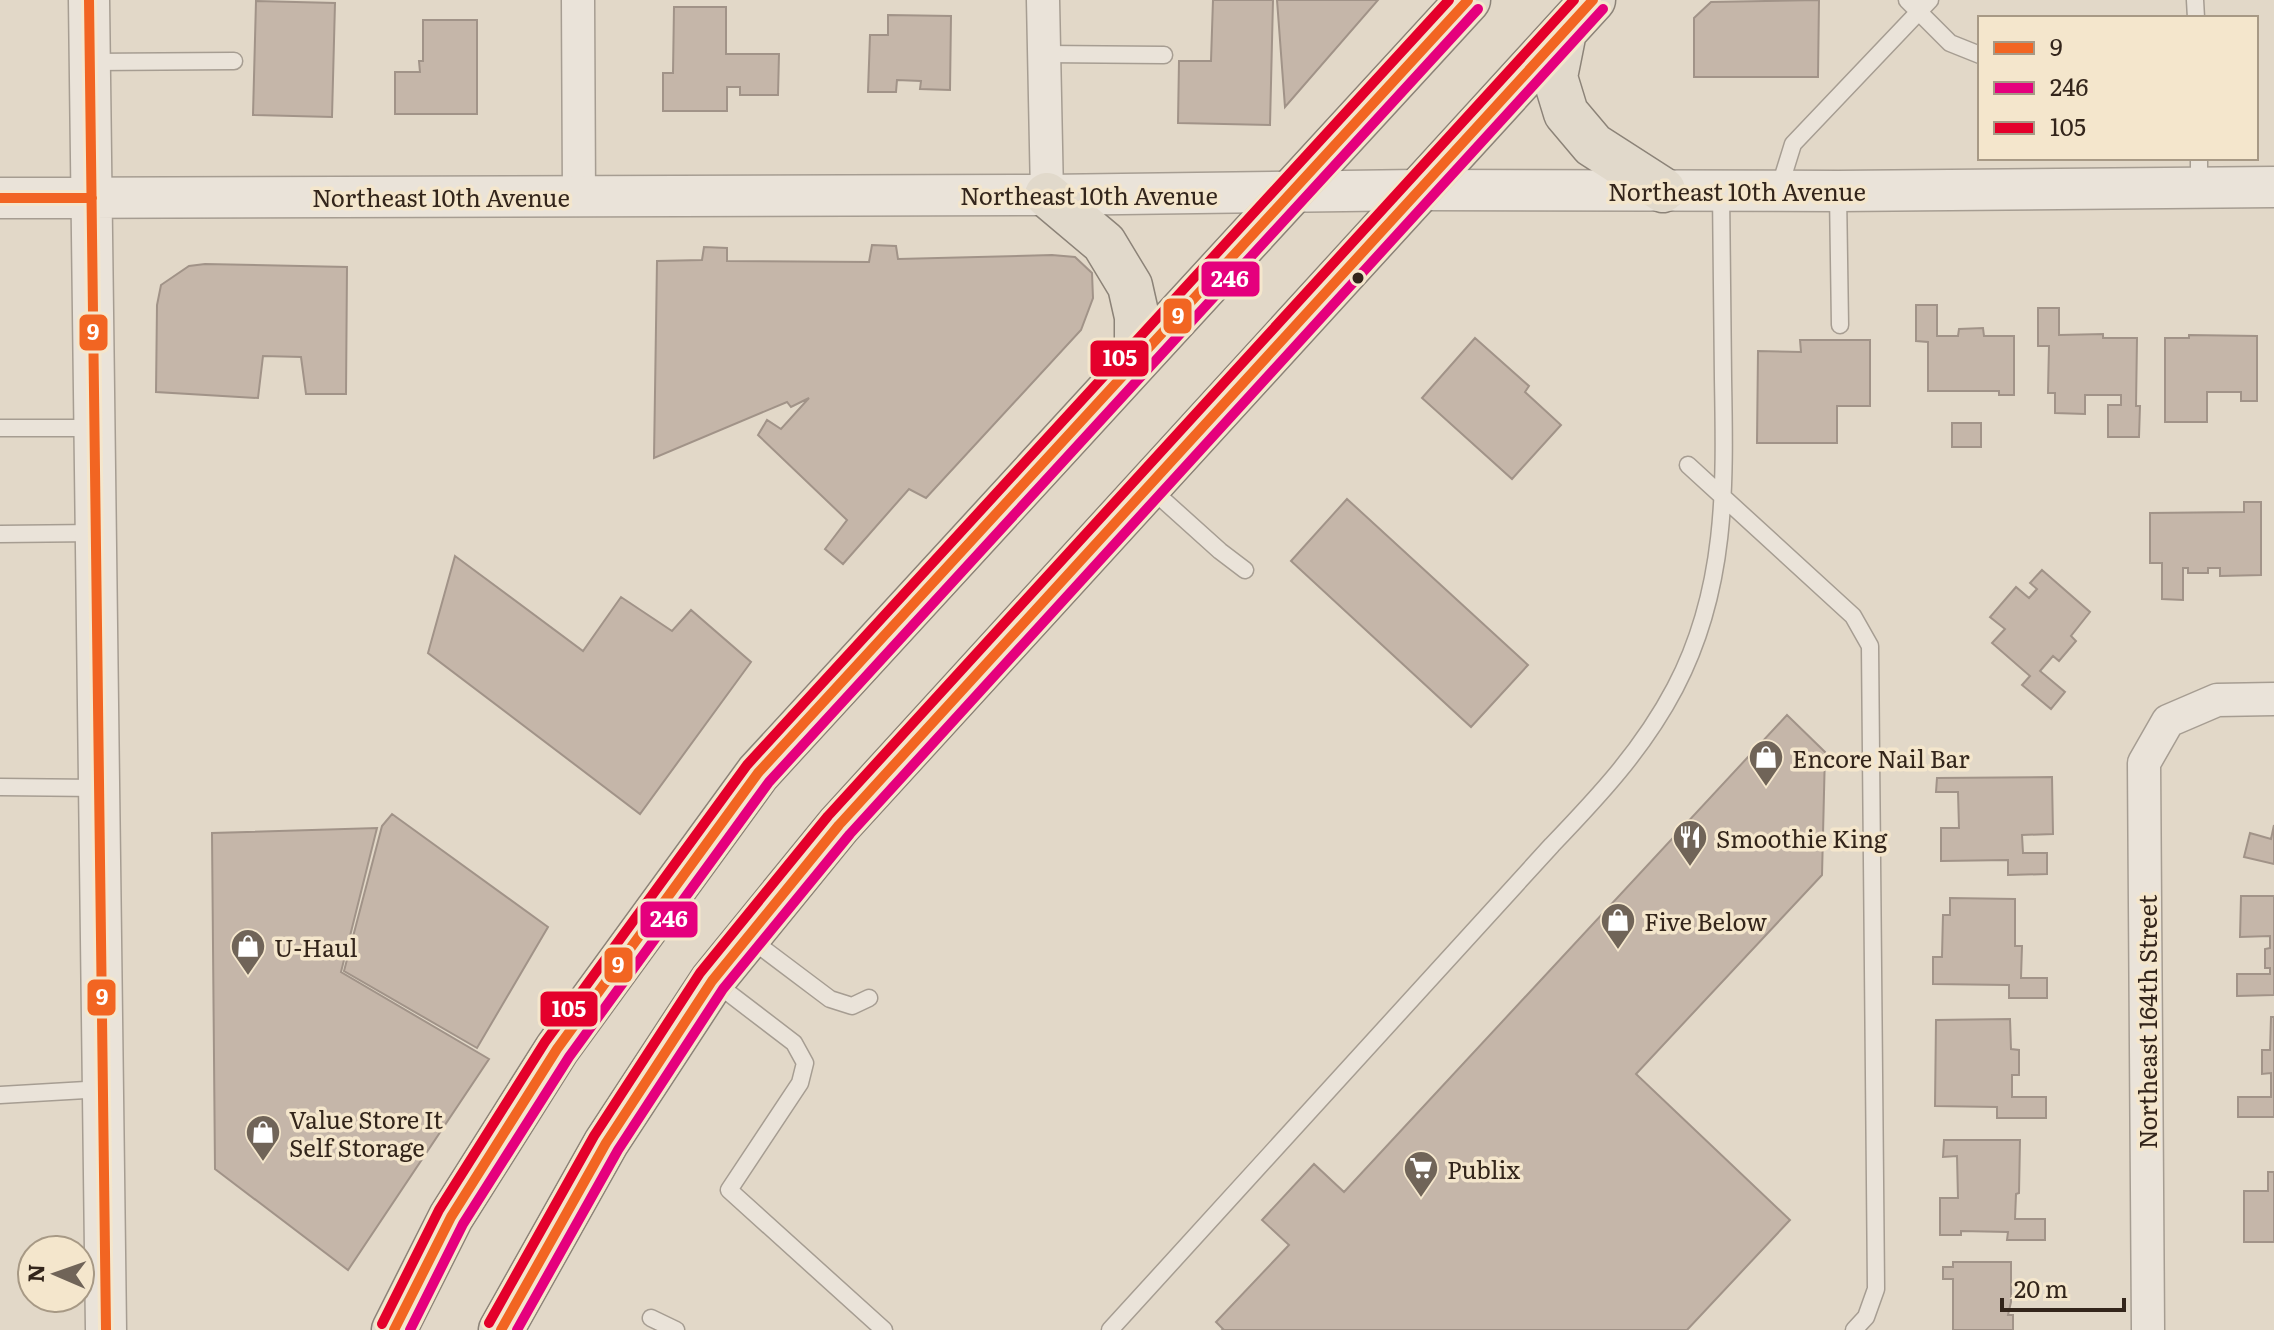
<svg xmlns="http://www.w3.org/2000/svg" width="2274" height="1330" font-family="Literata,serif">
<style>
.building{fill:#c5b6a9;stroke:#a19388;stroke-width:2}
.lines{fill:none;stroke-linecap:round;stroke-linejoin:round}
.service-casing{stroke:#a69d92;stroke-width:19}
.minor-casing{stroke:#a69d92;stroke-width:35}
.tertiary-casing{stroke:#a69d92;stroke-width:43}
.primary-casing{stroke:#8c8378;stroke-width:47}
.service{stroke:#eae3d9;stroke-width:16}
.minor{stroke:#eae3d9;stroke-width:32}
.tertiary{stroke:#eae3d9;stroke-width:40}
.primary{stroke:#e1d9cb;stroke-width:44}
.bus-1-casing{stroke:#f4e6cc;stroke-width:16}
.bus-2-casing{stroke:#f4e6cc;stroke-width:16}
.bus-3-casing{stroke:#f4e6cc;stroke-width:16}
.bus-1{stroke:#f26522;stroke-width:10}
.bus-2{stroke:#e5007d;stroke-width:10}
.bus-3{stroke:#e4002b;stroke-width:10}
.bus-dot{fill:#33251b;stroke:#f4e6cc;stroke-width:3}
.labels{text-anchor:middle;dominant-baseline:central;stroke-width:7;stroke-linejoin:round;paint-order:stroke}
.street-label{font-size:24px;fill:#33251b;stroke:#f4e6cc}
.poi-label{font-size:24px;fill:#33251b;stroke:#f4e6cc;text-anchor:start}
.line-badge{stroke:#f4e6cc;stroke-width:3}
.badge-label{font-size:22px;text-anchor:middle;font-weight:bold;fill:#fff}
</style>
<rect width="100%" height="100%" fill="#e2d8c8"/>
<path class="building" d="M1213,0H1273L1270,125L1178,123L1179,61H1211Z
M1277,0H1378L1285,107Z
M1819,0L1818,77H1694V18L1711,2Z
M256,1L335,3L332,117L253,115Z
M674,7H726V54H779L778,95H740V87H727V111H663V73H673Z
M888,15L951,16L950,90L920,89L921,81L897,80L896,92H868L870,35H888Z
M423,20H477V114H395V72H420L419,61H423Z
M872,245L896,246L898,259L1052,255L1075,257L1092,273L1093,298L1081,330L926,498L909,489L843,564L825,549L847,520L758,435L767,420L781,429L809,398L791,407L787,402L654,458L657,261L702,260L704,247L727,248V261L869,262Z
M205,264L347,267L346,394H306L301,357L263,356L258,398L156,392L157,305L161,285L189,266Z
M1916,305H1937V336H1958L1959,329L1983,328L1984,336H2014V395H1999V391H1928V342L1916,341Z
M2038,308H2059V335L2103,334V338H2137L2136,406H2140L2139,437H2108V405H2121V395H2085V414L2055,413V393H2048L2049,346H2038Z
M2189,335L2257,336V401H2241V392H2207V422H2165V338H2189Z
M1475,338L1529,386L1525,392L1561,425L1512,479L1422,398Z
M1800,340H1870V406H1837V443H1757L1758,351L1801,352Z
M1952,423H1981V447H1952Z
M1347,499L1528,665L1471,727L1291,561Z
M2244,502H2261V575L2220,576V568H2208V573H2188V568H2183V600L2162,599V563H2150V513L2244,512Z
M455,556L583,651L621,597L672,631L691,610L751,662L640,814L428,653Z
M2042,570L2090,612L2071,636L2076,641L2059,661L2053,656L2040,671L2065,692L2051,709L2022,685L2030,676L1992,643L2005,629L1990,617L2016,587L2029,598L2037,589L2030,583Z
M1787,715L1825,752L1822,875L1636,1074L1790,1220L1687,1330H1222L1223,1329L1216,1322L1289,1245L1262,1220L1314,1164L1344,1192Z
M2052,777L2053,834L2022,835L2023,853H2047V874L2008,875V860L1941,861V828H1959L1958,792H1936L1937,778Z
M392,814L548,927L477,1048L344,971L382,826Z
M2274,825V864L2244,857L2250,833L2271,839Z
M377,828L341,972L489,1059L348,1270L215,1169L212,833Z
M2241,896H2274V995L2237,996V974H2270V968H2265V949L2270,948V936L2240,937Z
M1950,898L2015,899V946H2022L2021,978H2047V998H2009V985L1933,984V957H1942L1943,915H1950Z
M2271,1017H2274V1117H2238V1097H2271V1073L2262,1074V1050H2270Z
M2010,1019L2011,1049L2019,1050V1075H2012V1097H2046V1118H1997V1107L1935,1106L1936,1020Z
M1944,1140H2020L2019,1193L2016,1194L2015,1219H2045V1240H2007L2008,1232L1961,1231V1235H1940V1198H1958L1957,1156L1943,1157Z
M2268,1172H2274V1242H2244V1191H2268Z
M1953,1262H2011V1302L2008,1315H2013V1330H1953V1279H1943V1267H1953Z"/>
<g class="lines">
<g class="service-casing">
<path id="service" d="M1907,0L1950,43L1980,55
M2195,0L2196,18
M1044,54L1164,55
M91,62L234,61
M2199,158V188
M1779,189L1793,144L1930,0
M1838,193L1840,325
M0,428H93
M1688,465L1853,616L1870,646L1876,1289L1866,1317L1854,1330
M1150,488L1220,551L1245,570
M0,534L96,533
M0,787L98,788
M749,938L830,999L852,1006L869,998
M713,981L794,1043L805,1063L800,1083L729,1190L884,1330
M0,1095L103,1089
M651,1318L676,1330
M1110,1330L1552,845C1599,796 1643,749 1675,688C1727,589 1725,487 1723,379C1722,316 1722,253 1721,190"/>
</g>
<g class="minor-casing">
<path id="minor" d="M578,0L579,196
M1043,0L1047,195
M2148,1330L2144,763L2168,721L2217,700L2274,699"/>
</g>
<g class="tertiary-casing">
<path id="tertiary" d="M89,0L106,1330
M0,198L1047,195L1418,190L1838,191L2274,187"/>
</g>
<g class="primary-casing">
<path id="primary" d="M1564,32L1555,77L1566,113L1593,145L1663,190
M1047,195L1104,243L1130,286L1137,317V360
M394,1330L451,1217L557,1049L758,773L1468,0
M501,1330L606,1143L712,981L839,825L1593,0"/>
</g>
<use href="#service" class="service"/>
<use href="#minor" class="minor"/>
<use href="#tertiary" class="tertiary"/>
<use href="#primary" class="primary"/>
<g class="bus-1-casing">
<path id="bus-1" d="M89,0L106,1330
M0,198H92
M394,1330L451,1217L557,1049L758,773L1468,0
M501,1330L606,1143L712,981L839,825L1593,0"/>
</g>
<g class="bus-2-casing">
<path id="bus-2" d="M410,1330L463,1224L569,1057L769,782L1478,9
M517,1330L618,1150L723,989L850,834L1603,9"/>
</g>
<g class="bus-3-casing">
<path id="bus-3" d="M489,1323L594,1136L700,973L828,816L1574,0
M382,1324L439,1210L545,1042L747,765L1449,0"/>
</g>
<use href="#bus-1" class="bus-1"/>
<use href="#bus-2" class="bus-2"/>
<use href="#bus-3" class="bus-3"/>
</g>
<defs>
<g id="shop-pin" transform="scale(1.8)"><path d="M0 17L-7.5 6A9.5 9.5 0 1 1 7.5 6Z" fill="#706458" stroke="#f4e6cc"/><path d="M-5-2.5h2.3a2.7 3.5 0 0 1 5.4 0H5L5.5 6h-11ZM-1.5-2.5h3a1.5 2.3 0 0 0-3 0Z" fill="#fff"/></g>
<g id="restaurant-pin" transform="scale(1.8)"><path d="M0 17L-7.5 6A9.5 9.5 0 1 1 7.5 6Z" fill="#706458" stroke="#f4e6cc"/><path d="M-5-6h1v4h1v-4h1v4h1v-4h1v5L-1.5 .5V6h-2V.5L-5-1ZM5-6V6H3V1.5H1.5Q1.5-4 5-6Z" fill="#fff"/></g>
<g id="supermarket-pin" transform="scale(1.8)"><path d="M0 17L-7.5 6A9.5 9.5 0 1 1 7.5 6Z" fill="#706458" stroke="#f4e6cc"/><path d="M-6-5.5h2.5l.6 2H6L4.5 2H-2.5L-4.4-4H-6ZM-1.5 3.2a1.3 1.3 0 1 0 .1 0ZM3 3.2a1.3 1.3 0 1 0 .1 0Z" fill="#fff"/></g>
</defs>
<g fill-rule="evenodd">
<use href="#shop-pin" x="1766" y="757"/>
<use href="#restaurant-pin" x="1690" y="837"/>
<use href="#shop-pin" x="1618" y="920"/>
<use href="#shop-pin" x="248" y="946"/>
<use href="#shop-pin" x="263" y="1132"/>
<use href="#supermarket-pin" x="1421" y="1168"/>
</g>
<circle class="bus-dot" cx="1358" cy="278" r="7"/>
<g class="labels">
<g class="street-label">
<text x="1737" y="190">Northeast 10th Avenue</text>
<text x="1089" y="194">Northeast 10th Avenue</text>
<text x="441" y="196">Northeast 10th Avenue</text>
<text transform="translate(2146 1022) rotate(-90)">Northeast 164th Street</text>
</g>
<g class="poi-label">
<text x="1792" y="757">Encore Nail Bar</text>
<text x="1716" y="837">Smoothie King</text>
<text x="1644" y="920">Five Below</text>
<text x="274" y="946">U-Haul</text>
<text x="289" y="1118">Value Store It<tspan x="289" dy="28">Self Storage</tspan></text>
<text x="1447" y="1168">Publix</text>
</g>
</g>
<g class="line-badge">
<rect x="1200" y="260" width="61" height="38" rx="8" fill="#e5007d"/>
<rect x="1162" y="297" width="31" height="38" rx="8" fill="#f26522"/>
<rect x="78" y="313" width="31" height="39" rx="8" fill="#f26522"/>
<rect x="1089" y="339" width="61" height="39" rx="8" fill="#e4002b"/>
<rect x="639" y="900" width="60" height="39" rx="8" fill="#e5007d"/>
<rect x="603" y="946" width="31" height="38" rx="8" fill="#f26522"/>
<rect x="86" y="978" width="31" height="39" rx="8" fill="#f26522"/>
<rect x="539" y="990" width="60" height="38" rx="8" fill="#e4002b"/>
</g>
<g class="badge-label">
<text x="1230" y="287">246</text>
<text x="1178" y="324">9</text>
<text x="93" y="340">9</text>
<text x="1120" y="366">105</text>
<text x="669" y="927">246</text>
<text x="618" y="973">9</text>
<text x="102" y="1005">9</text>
<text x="569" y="1017">105</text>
</g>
<rect x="1978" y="16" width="280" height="144" fill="#f4e6cc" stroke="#a79985" stroke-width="2"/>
<rect x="1994" y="42" width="40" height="12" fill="#f26522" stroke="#a79985" stroke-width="2"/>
<text x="2050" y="56" font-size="24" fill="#33251b">9</text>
<rect x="1994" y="82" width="40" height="12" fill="#e5007d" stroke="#a79985" stroke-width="2"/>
<text x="2050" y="96" font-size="24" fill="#33251b">246</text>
<rect x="1994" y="122" width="40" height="12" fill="#e4002b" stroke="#a79985" stroke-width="2"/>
<text x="2050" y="136" font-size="24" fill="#33251b">105</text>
<g transform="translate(56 1274) rotate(272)"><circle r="38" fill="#f4e6cc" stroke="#a79985" stroke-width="2"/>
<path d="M0-6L14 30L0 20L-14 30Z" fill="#706458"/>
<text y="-12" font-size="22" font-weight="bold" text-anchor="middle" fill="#33251b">N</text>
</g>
<path d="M2002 1298v12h122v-12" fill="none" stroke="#33251b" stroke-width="4"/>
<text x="2014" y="1298" font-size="24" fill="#33251b" stroke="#f4e6cc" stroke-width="6" paint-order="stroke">20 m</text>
</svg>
